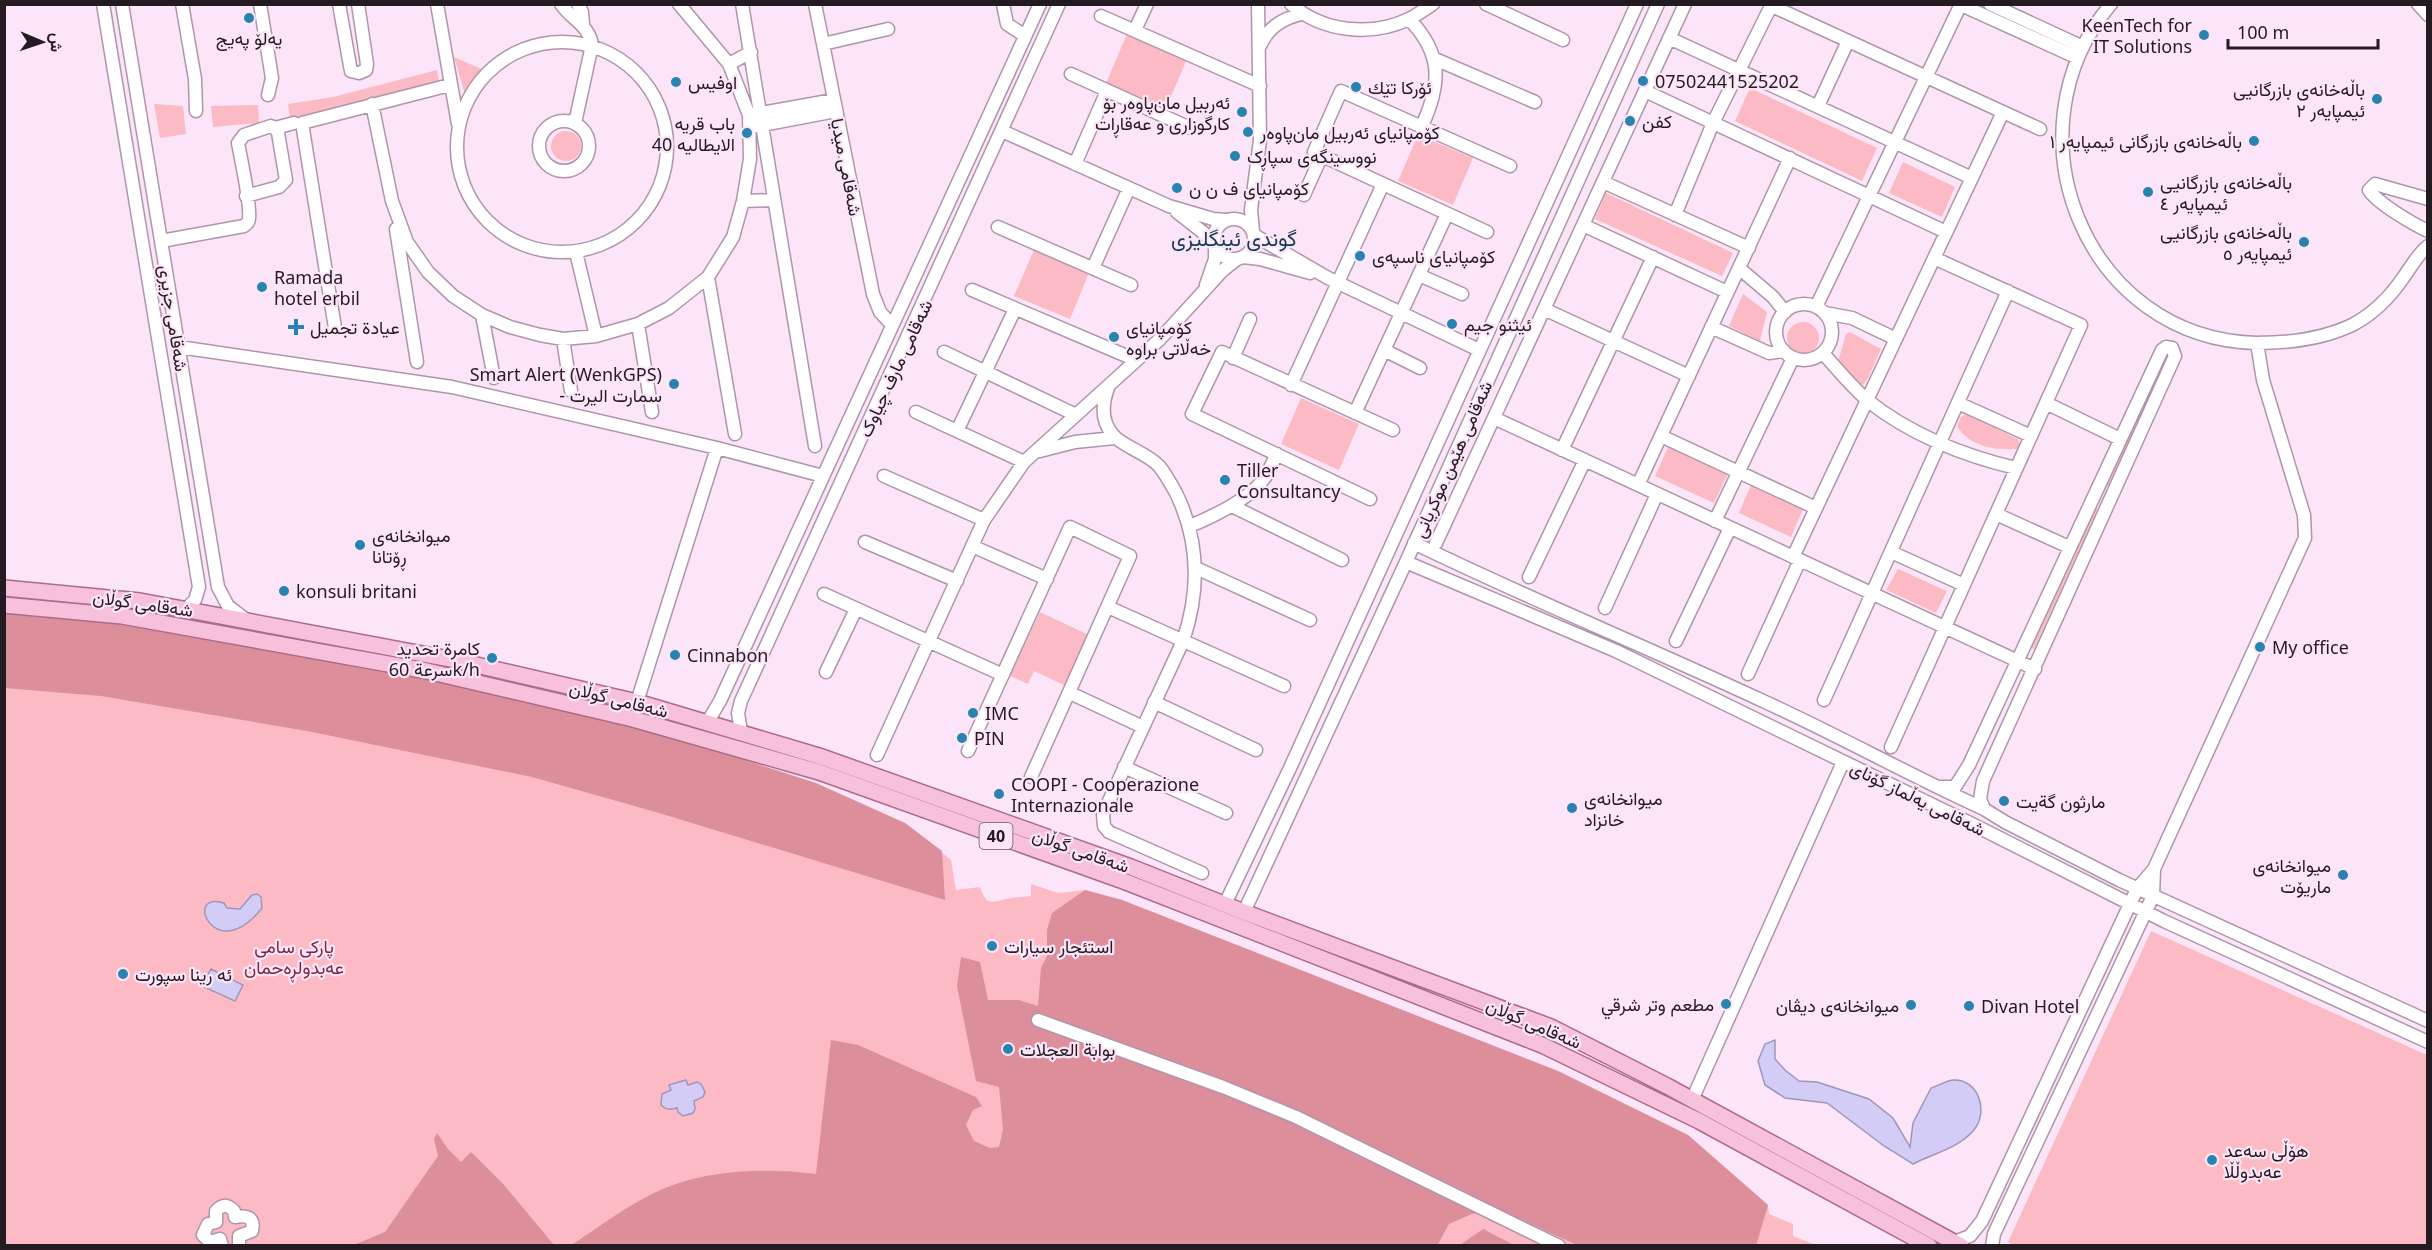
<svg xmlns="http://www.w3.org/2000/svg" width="2432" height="1250" font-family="'Noto Sans',Vazirmatn,sans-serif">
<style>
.green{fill:#fcbbc4}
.forest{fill:#dc8e9a}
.water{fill:#d3ccf6;stroke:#9e97b6;stroke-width:1.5}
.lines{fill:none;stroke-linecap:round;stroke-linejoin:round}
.minor-casing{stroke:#af95ab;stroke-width:15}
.major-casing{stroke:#ab6b8b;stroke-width:18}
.minor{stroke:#fff;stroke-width:12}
.major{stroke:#f8c1db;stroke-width:15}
.poi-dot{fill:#2883b0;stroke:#fce5f8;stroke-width:2}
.labels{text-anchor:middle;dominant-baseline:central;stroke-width:4.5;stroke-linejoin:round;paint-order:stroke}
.shield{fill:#fce5f8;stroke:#655762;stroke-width:1.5}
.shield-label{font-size:16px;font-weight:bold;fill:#241a22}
.poi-label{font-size:18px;fill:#241a22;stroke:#fce5f8;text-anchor:start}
.street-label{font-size:18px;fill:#241a22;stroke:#fce5f8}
.park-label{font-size:18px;fill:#80243b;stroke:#fce5f8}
.quarter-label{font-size:21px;fill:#103b51;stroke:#fce5f8}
</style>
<rect width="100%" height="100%" fill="#fce5f8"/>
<path class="green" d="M1127,34L1187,59L1166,108L1106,83Z
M454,57L486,71L467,101Z
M437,70L439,82L379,100L290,118L288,104L333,97Z
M1750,88L1877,148L1862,181L1735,121Z
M154,104L183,106L186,134L160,138Z
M258,105L259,123L213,127L211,106Z
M551 146a15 15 0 1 1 30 0a15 15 0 1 1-30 0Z
M1418,135L1473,158L1453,205L1398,181Z
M1903,162L1955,187L1942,217L1889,193Z
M1606,193L1733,253L1722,276L1595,219Z
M1034,250L1089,273L1070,319L1014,296Z
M1743,294L1767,312L1760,341L1729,326Z
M1787 338a16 16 0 1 1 32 0a16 16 0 1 1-32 0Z
M1850,332L1881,349L1868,378L1863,385L1857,382L1838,362L1846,334Z
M2166,349L2171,352L2108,486L2102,483Z
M1301,398L1359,424L1339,470L1281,444Z
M1966,414L2018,439L2020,444L2017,449C1993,450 1970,447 1957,426L1961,417Z
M1669,445L1728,473L1714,503L1655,476Z
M1751,485L1803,509L1791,537L1739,513Z
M2093,508L2098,509L2034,649L2029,647Z
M1898,569L1947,591L1936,613L1886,590Z
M1040,612L1089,635L1066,686L1034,671L1028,684L1010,676Z
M4,623L744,764L905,823L951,860L956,890L980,887C986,905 990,903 1006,899C1013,897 1023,897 1031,896V884L1058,893L1085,890L1122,900L1558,1071L1688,1135L1768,1205L1769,1214L1793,1224V1236L1816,1245H5Z
M2151,931L2427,1055V1245L2015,1246L2008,1242Z"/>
<path class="forest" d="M4,610L122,616L353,656L677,738L816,783L905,823L942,851L945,900L659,813L532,777L307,731L101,696L5,688Z
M1085,890L1122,900L1558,1071L1688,1135L1768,1205L1756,1246L1577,1245L1500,1210L1472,1214L1449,1224L1437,1246H570C601,1226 631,1202 665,1188C712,1169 767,1168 816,1174L831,1040L858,1045L976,1097L982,1106L973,1110L966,1125L974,1141L990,1148L999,1147L1003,1129L999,1087L976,1081L957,986L961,957L980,962L988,1000H1019L1038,1006L1041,968L1047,956V930L1052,913Z
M437,1133L448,1149L461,1162L471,1152L504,1185L554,1245H354L385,1232L438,1156L434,1139Z
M1483,1229L1514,1245H1460Z"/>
<path class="water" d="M257,894L261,897L262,908C215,968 182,890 224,903L227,908L240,909L252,895Z
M211,969L243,985L235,1001L202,986Z
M1775,1040V1059L1785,1070L1799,1081L1817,1082L1869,1099L1893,1118L1910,1147L1913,1123L1931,1088C1937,1086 1946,1081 1953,1080C1980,1079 1989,1114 1973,1131C1957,1149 1934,1153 1913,1164L1884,1146L1827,1103L1785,1098L1765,1085L1758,1061L1765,1044Z
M686,1080L688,1085L697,1082L701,1084L705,1092L703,1097L694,1101L695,1109L693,1113L683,1116L678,1112L677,1108C670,1110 666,1110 661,1105L662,1094L671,1090L669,1085Z"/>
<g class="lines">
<g class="minor-casing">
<path id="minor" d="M103,4L199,587L195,600L186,609
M122,4L218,587L228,606L245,619
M182,4L195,79L196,111
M260,4L272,78L268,95
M339,4L350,66L351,71L359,73L366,70L367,64L358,4
M437,4L458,124
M561,4C572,20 589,25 592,45L575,123
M578,4L582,12L583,24
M742,4L815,446
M815,4L873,294L880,312L892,325
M1003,4L1007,24L1025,36
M1291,4C1322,32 1371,37 1409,19C1417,15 1425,9 1433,4
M1486,4L1563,40
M1959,4L2078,58
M1990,4L2083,47
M2111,4C2003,132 2085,339 2257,343C2289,343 2324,339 2354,324C2374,313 2390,297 2403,278C2411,267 2417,255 2428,246
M2418,4L2428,15
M1772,6L2040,129
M1101,16L1260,86
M1409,19C1443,54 1441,84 1422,126
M1135,30L1147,4
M1669,38L1972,178
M457 147a105 105 0 1 1 210 0a105 105 0 1 1-210 0Z
M823,44L888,29
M1260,46C1268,27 1283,18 1302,14
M1435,59L1535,102
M729,64L751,52
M1071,74L1190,128
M1645,91L1946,232
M372,104L392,201L407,242L428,272L453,296L482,315L510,327L540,335L563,339L596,336L638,324L669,308L708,277L733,237L743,201L750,159L749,115L729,64L679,4
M1818,106L1848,41
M755,114L834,100
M539 146a25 25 0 1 1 50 0a25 25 0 1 1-50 0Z
M757,126L836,111
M275,128L294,123
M1002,131L1169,206L1213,219L1226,220
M1075,164L1107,91
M1603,182L1749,248
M1304,195L1322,155
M2428,199L2375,184L2369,190C2377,203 2413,224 2428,231
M743,201L774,200
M1177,212L1214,241
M1675,215L1713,123L1772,4
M1214 239a20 20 0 1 1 40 0a20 20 0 1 1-40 0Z
M1583,225L1727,292
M998,227L1131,285
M396,229L417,362
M1253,231L1251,210L1260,140L1258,4
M1487,232L1314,152L1341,91L1510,166
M1254,235L1328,278L1479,350
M161,241L244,226C247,223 248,224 249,219C251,203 241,160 238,143L244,135L271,126L275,128L278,133L286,180L279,187L246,196
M576,252L596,336
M1243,257L1260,259L1310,273
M1093,268L1129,188
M1739,268L1773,297L1785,312
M1419,275L1462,294
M708,277L735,434
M1206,285L1215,259V247
M972,290L1136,360
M1776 332a28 28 0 1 1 56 0a28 28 0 1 1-56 0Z
M1816,307L1961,4
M1544,309L1689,376
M1825,313L1852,318L1896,339
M482,315L494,378
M638,324L652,412
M1711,327L1769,353L1784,351
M335,328L302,123L450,85
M563,339L571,391
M179,347L452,387L717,448L823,476
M1384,350L1420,368
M944,352L1076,415
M1823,353C1837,369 1851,386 1867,400C1909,434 1964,456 2016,468
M1233,358L1250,319
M1291,385L1383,184
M1108,388C1102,404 1101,421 1113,435C1122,446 1147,453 1159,466C1165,473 1171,484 1176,493C1199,540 1200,591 1183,641L1103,814L1104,826L1109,832L1202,873
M1958,403L2031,436
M2046,403L2120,439
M916,412L1024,462
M1355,413L1447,214
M1494,418L2035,669
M958,429L1015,309
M1661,436L1816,508
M1562,450L1653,257
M1040,451L1075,442L1114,438
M884,476L984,520
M1638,485L1790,158
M1370,499L1192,414L1222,352L1393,430
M1232,506L1342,560
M1996,514L2069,547
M1715,521L1793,358
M1190,526C1214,516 1251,499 1266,476C1270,469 1273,461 1277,454
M865,542L957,581
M1414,543C1529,599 1647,647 1763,701C1838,735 1909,775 1984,809L2005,822L2119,880L2428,1021
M1436,543L1685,4
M972,546L1047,579
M1891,552L1964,585
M1793,557L2003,112
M1406,562L1616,651L1978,827L2164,921L2428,1042
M1196,568L1310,620
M1529,577L1585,460
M824,594L1003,675
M1108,607L1284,686
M1605,608L1657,494
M1676,641L1730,528
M826,672L856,609
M1748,674L1800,560
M1070,693L1143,727
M1824,700L2008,291
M637,702L717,448
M1154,702L1256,750
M707,723L720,701L1040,4
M741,732L738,713L741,701L1059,4
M1891,747L2081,325L1934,258
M968,751L1070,527L1130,556L1031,777
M877,755L984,520L1024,462L1160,339L1223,270L1237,259
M1124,767L1226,813
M1940,787H1955L1969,765L2162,350L2166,347L2172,348L2175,356L1983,781L1980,799L1984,809
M1225,904L1290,768L1637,4
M1244,912L1406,562L1658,4
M1038,1020L1223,1087L1296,1117L1559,1246
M1692,1100L1843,762
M1954,1242L1970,1236L1982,1221L2137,889L2154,869L2305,538L2304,515L2263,380L2257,343
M222,1246L220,1239L210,1242L203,1235L208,1224L216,1222V1211C223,1204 227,1204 234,1211L235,1217C247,1215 255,1217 252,1231L239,1236V1246
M1992,1246L1994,1234L2153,896L2154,869"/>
</g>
<g class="major-casing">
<path id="major" d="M4,588L140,601L455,660L637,702L822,757L1131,867L1244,912L1551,1027L1667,1086L1961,1246
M4,605L122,616L427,671L633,719L819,772L1126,882L1542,1045L1699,1121L1929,1246"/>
</g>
<use href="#minor" class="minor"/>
<use href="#major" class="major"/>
</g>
<g class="poi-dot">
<circle cx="249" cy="18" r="6"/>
<circle cx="2204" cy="35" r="6"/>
<circle cx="1643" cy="81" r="6"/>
<circle cx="676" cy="82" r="6"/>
<circle cx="1356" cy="87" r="6"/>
<circle cx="2377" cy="99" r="6"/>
<circle cx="1242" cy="112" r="6"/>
<circle cx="1630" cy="121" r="6"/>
<circle cx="1248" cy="132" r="6"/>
<circle cx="747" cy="133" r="6"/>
<circle cx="2254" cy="141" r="6"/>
<circle cx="1235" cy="156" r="6"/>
<circle cx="1177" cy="188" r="6"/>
<circle cx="2148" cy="192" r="6"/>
<circle cx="2304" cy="242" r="6"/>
<circle cx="1360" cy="256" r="6"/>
<circle cx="262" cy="287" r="6"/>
<circle cx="1452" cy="324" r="6"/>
<path d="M293 318h6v6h6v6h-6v6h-6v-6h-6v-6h6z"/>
<circle cx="1114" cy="337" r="6"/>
<circle cx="674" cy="384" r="6"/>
<circle cx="1225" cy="480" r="6"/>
<circle cx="360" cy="545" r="6"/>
<circle cx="284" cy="591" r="6"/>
<circle cx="2260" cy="647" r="6"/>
<circle cx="675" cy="655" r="6"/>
<circle cx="492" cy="658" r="6"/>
<circle cx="973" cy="713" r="6"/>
<circle cx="962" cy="738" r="6"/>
<circle cx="999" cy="794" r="6"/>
<circle cx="2004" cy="801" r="6"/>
<circle cx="1572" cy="808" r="6"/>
<circle cx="2343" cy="875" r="6"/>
<circle cx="992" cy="946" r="6"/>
<circle cx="123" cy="974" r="6"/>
<circle cx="1726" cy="1004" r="6"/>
<circle cx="1911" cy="1005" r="6"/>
<circle cx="1969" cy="1006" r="6"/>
<circle cx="1008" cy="1049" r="6"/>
<circle cx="2212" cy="1160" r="6"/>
</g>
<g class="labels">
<rect class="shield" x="979.5" y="823" width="33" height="26" rx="4.5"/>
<g class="shield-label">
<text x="996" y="836">40</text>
</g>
<g class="poi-label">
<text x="2192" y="25" text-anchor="end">KeenTech for<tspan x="2192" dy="21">IT Solutions</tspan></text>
<text x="249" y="38" text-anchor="middle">یەلۆ پەیج</text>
<text x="1655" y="81">07502441525202</text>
<text x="688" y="82">اوفيس</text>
<text x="1368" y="87">ئۆركا تێك</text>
<text x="2365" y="89" text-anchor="end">باڵەخانەی بازرگانیی<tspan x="2365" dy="21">ئیمپایەر ٢</tspan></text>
<text x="1230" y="102" text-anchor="end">ئەربیل مان‌پاوەر بۆ<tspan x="1230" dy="21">کارگوزاری و عەقاڕات</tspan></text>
<text x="1642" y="121">كفن</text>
<text x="735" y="123" text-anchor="end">باب قريه<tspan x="735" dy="21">الايطاليه 40</tspan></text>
<text x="1260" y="132">کۆمپانیای ئەربیل مان‌پاوەر</text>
<text x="2242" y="141" text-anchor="end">باڵەخانەی بازرگانی ئیمپایەر ١</text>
<text x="1247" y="156">نووسینگەی سپاڕک</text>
<text x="2160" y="182">باڵەخانەی بازرگانیی<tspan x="2160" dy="21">ئیمپایەر ٤</tspan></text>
<text x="1189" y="188">كۆمپانیای ف ن ن</text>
<text x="2292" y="232" text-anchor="end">باڵەخانەی بازرگانیی<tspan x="2292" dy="21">ئیمپایەر ٥</tspan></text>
<text x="1372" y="256">کۆمپانیای ناسپەی</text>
<text x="274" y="277">Ramada<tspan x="274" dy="21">hotel erbil</tspan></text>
<text x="1464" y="324">ئيثنو جيم</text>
<text x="310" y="327">عيادة تجميل</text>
<text x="1126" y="327">کۆمپانیای<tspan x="1126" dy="21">خەڵاتی براوە</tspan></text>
<text x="662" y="374" text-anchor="end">Smart Alert (WenkGPS)<tspan x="662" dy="21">- سمارت اليرت</tspan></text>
<text x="1237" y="470">Tiller<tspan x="1237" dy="21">Consultancy</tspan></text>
<text x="372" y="535">میوانخانەی<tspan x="372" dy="21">ڕۆتانا</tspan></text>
<text x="296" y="591">konsuli britani</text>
<text x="2272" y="647">My office</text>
<text x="480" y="648" text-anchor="end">كامرة تحديد<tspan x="480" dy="21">سرعة 60k/h</tspan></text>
<text x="687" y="655">Cinnabon</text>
<text x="985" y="713">IMC</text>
<text x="974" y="738">PIN</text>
<text x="1011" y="784">COOPI - Cooperazione<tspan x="1011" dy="21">Internazionale</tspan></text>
<text x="1584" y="798">میوانخانەی<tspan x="1584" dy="21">خانزاد</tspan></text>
<text x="2016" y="801">مارثون گةيت</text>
<text x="2331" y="865" text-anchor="end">میوانخانەی<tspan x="2331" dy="21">ماریۆت</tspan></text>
<text x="1004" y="946">استئجار سيارات</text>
<text x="135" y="974">ئه رينا سپورت</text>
<text x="1714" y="1004" text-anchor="end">مطعم وتر شرقي</text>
<text x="1899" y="1005" text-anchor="end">میوانخانەی دیڤان</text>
<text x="1981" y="1006">Divan Hotel</text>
<text x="1020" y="1049">بوابة العجلات</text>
<text x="2224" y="1150">ھۆڵی سەعد<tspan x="2224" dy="21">عەبدوڵڵا</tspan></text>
</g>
<g class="street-label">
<text transform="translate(847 167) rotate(79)">شەقامی میدیا</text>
<text transform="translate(174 318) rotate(81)">شەقامی جزیری</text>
<text transform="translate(895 368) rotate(-65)">شەقامی مارف چیاوک</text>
<text transform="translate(1452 459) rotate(-66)">شەقامی هێمن موکریانی</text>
<text transform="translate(143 603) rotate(8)">شەقامی گوڵان</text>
<text transform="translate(619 699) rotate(14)">شەقامی گوڵان</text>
<text transform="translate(1918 798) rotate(26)">شەقامی یەڵماز گۆنای</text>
<text transform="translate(1081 850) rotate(19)">شەقامی گوڵان</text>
<text transform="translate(1534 1023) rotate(23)">شەقامی گوڵان</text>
</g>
<g class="park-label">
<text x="294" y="946">پارکی سامی<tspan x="294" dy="21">عەبدولڕەحمان</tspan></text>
</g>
<g class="quarter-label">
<text x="1234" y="238">گوندی ئینگلیزی</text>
</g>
</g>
<rect width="2432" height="1250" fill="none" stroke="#241a22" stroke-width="12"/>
<g transform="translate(42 42) rotate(92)" stroke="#fce5f8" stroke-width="4.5" paint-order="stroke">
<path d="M0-4.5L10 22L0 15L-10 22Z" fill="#241a22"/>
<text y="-9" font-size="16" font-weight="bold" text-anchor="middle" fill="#241a22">ش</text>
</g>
<path d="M2228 39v9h150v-9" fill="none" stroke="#241a22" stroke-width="3"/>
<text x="2237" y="39" font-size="18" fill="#241a22" stroke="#fce5f8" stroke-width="4.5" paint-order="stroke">100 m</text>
</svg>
